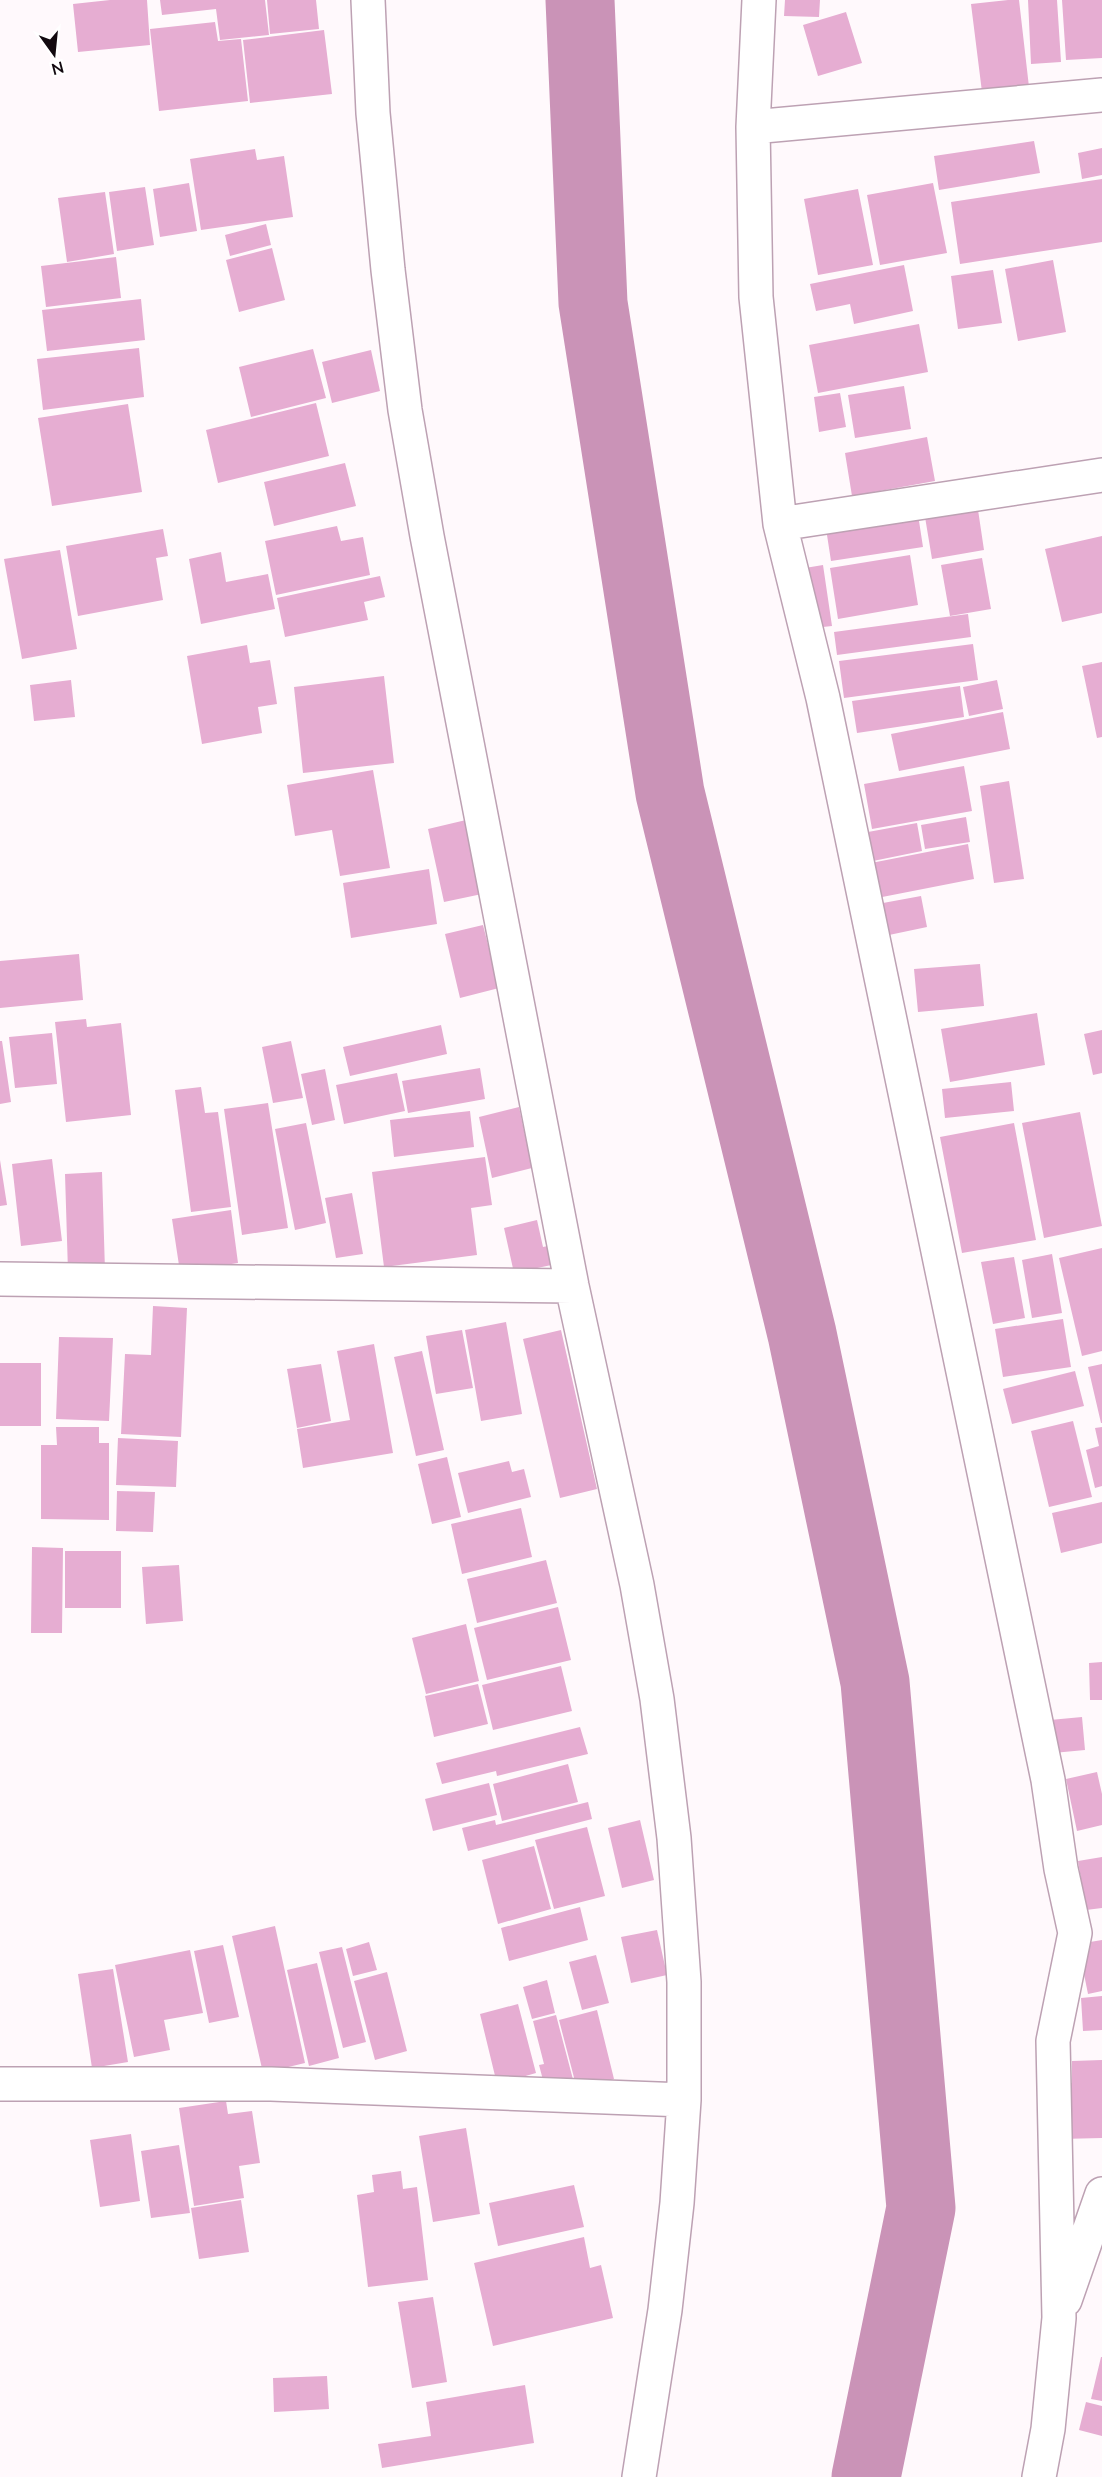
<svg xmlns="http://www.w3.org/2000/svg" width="1102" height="2477" font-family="'Nunito Sans',sans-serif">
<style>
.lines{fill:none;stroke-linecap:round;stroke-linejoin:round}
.river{stroke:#ca93b7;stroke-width:69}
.building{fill:#e6add2}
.minor-casing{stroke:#bda1b3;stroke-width:36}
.minor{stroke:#fff;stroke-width:33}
</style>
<rect width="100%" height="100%" fill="#fff9fc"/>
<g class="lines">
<path class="river" d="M580,0L593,303L670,793L802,1334L875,1682L921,2208L866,2477"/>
</g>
<path class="building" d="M110,0H147L150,45L78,52L73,4Z
M160,0H265L269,35L220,40L216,9L162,15Z
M267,0H316L319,29L270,34Z
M785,0H820L819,17L784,16Z
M1008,0H1019L1029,87L982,92L971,4Z
M1028,0H1057L1061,62L1031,64Z
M1062,0H1102V58L1066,60Z
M846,12L862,63L818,76L803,25Z
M215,22L218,41L241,39L248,101L159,111L150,29Z
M324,30L332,94L250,103L243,40Z
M1034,141L1040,173L939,190L934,156Z
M1102,148V175L1082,179L1078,153Z
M255,149L257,160L284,156L293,217L201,230L190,159Z
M1102,179V242L960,264L951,202Z
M189,183L197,231L160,237L153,189Z
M933,183L947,253L880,265L867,195Z
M145,187L154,245L117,251L109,192Z
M858,189L873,265L818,275L804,199Z
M105,192L114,254L67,262L58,198Z
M266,224L271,245L230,256L225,235Z
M272,248L285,300L239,312L226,260Z
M116,257L121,298L46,307L41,266Z
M1053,260L1066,332L1018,341L1005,269Z
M904,265L913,311L854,324L850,304L816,311L810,284Z
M993,270L1002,323L958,329L951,276Z
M141,299L145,340L47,351L42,310Z
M919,324L928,372L818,393L809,345Z
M139,348L144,397L43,410L37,359Z
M313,349L326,398L251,417L239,367Z
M371,350L380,391L332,403L322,362Z
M904,386L911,429L855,438L848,395Z
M840,393L846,427L819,432L814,397Z
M316,403L329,456L218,483L206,430Z
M128,404L142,492L52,506L38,418Z
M927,437L935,481L852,496L845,453Z
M345,463L356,506L274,526L264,482Z
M977,503L984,550L932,559L924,511Z
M917,508L923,547L831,561L825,522Z
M337,526L341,541L363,537L370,575L276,595L265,541Z
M163,529L168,556L156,558L163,600L78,616L66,546Z
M1102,536V613L1062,622L1045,549Z
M60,550L77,649L22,659L4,559Z
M221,552L226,582L268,574L275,609L201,624L189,559Z
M910,555L918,605L838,619L830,568Z
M982,558L991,609L950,616L941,565Z
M823,565L832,626L814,628L805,568Z
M380,576L385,597L364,602L368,620L285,637L277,598Z
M968,614L971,637L837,655L834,632Z
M973,644L978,680L844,698L839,661Z
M247,645L250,663L270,660L277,704L258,707L262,733L202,744L187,656Z
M1102,662V737L1097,738L1082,666Z
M384,676L394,763L303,773L294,687Z
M71,680L75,717L34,721L30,685Z
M997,680L1003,709L969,716L963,687Z
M960,686L964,717L857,733L852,701Z
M1003,712L1010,749L899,771L891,734Z
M964,766L972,811L872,829L864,784Z
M373,770L390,868L340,876L332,830L295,836L287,785Z
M1009,781L1024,879L994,883L980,786Z
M966,817L970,842L925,849L921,825Z
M466,820L482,894L444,902L428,829Z
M917,823L922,851L873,861L868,832Z
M968,844L974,879L872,899L866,864Z
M429,869L437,924L351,938L343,883Z
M921,896L927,927L889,935L883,903Z
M483,925L499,988L460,998L445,934Z
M79,954L83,1000L0,1008V961Z
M980,964L984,1006L918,1012L914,969Z
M1037,1013L1045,1065L950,1082L941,1029Z
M86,1019L87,1027L121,1023L131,1115L66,1122L55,1022Z
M441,1025L447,1054L350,1076L343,1047Z
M1102,1030V1073L1093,1075L1084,1034Z
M52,1033L57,1084L15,1088L9,1037Z
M0,1041H2L11,1102L0,1104Z
M291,1041L303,1098L273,1103L262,1047Z
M480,1068L485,1099L408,1113L402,1081Z
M325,1069L335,1120L312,1125L301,1074Z
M397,1073L405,1111L344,1124L336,1085Z
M1011,1082L1014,1111L945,1118L942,1089Z
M201,1087L205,1113L218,1112L231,1207L191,1212L175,1090Z
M268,1103L288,1228L242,1235L224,1109Z
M519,1107L532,1168L492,1178L479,1117Z
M470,1111L474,1147L394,1157L390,1120Z
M1080,1112L1102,1226L1044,1238L1022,1123Z
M306,1123L326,1223L295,1230L275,1129Z
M1014,1123L1036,1240L962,1253L940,1137Z
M485,1157L492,1205L471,1208L477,1255L384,1267L372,1172Z
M52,1159L62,1241L21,1246L12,1164Z
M0,1160L7,1205L0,1206Z
M102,1172L105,1271L68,1272L65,1174Z
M352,1193L363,1254L336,1258L325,1198Z
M231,1210L238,1263L180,1272L172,1219Z
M537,1220L543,1247L552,1245L556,1264L514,1273L504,1228Z
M1102,1248V1351L1082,1356L1059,1258Z
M1052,1254L1062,1313L1032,1318L1022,1260Z
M1014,1257L1025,1318L993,1324L981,1262Z
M153,1306L187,1308L181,1437L121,1434L125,1354L151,1355Z
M1063,1319L1071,1367L1003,1377L995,1329Z
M506,1322L522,1414L481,1421L465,1330Z
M462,1330L473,1388L436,1394L426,1336Z
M561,1330L597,1489L560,1498L523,1339Z
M59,1337L113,1338L109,1421L56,1419Z
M374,1344L393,1453L303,1468L297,1429L350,1420L337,1351Z
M422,1351L444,1450L416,1456L394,1357Z
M0,1363H41V1426H0Z
M321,1364L331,1421L297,1428L287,1369Z
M1102,1364V1423H1101L1088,1367Z
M1075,1371L1084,1406L1012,1424L1003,1389Z
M1073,1421L1092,1497L1049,1507L1031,1431Z
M56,1427H99V1443H109V1520L41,1519V1445H57Z
M1102,1427V1486L1095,1488L1086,1450L1099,1446L1095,1428Z
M118,1438L178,1441L176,1487L116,1485Z
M447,1457L461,1517L432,1524L418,1464Z
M509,1461L512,1472L524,1469L531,1497L468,1513L458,1473Z
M117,1491L155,1492L153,1532L116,1531Z
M1102,1502V1543L1061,1553L1052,1513Z
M521,1508L532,1557L462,1574L451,1524Z
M32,1547L63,1548L62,1633H31Z
M65,1551H121V1608H65Z
M546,1560L557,1603L477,1623L467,1579Z
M179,1565L183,1621L146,1624L142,1567Z
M558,1607L571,1660L487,1680L474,1628Z
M466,1624L479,1681L426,1694L412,1638Z
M1102,1662V1700H1090L1089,1663Z
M561,1666L572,1711L493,1730L482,1685Z
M478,1684L488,1724L434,1737L425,1696Z
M1082,1717L1085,1750L1053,1753L1050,1720Z
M580,1727L588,1754L497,1776L496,1771L442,1784L436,1763Z
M568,1764L578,1802L502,1821L493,1784Z
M1097,1772L1102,1794V1825L1077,1831L1066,1779Z
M489,1783L497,1815L433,1831L425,1799Z
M588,1802L592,1819L468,1851L462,1828L495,1820L496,1825Z
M640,1820L654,1880L622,1888L608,1828Z
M587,1827L605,1896L554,1909L535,1840Z
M534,1846L551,1909L498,1924L482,1860Z
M1102,1857V1908L1086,1910L1078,1861Z
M580,1907L588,1940L509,1961L501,1928Z
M275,1926L305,2063L263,2073L232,1936Z
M657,1930L667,1975L631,1983L621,1937Z
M1102,1940V1991L1088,1994L1078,1944Z
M369,1942L377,1970L353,1976L346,1949Z
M223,1945L239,2017L209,2023L194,1951Z
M342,1947L366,2042L343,2048L319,1952Z
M190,1950L203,2013L164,2020L170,2050L134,2057L115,1965Z
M596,1955L609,2003L582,2010L569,1962Z
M317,1963L339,2058L309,2066L287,1970Z
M113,1969L128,2062L92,2068L78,1974Z
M387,1972L407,2051L375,2060L354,1981Z
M547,1980L555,2013L532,2019L523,1987Z
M1102,1996V2030L1083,2031L1081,1998Z
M518,2004L536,2073L497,2084L480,2014Z
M597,2010L614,2079L577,2089L559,2020Z
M556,2015L575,2087L547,2095L539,2065L544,2064L533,2021Z
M1102,2060V2138L1061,2139V2083H1072V2061Z
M226,2101L228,2114L252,2111L260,2163L239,2166L244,2198L194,2206L179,2108Z
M466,2128L480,2214L433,2222L419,2136Z
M131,2134L140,2201L100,2207L90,2140Z
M179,2145L190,2213L151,2218L141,2151Z
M401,2171L403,2189L417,2187L428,2280L368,2287L357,2195L374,2192L372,2175Z
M574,2185L584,2227L498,2246L489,2203Z
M241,2200L249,2252L199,2259L191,2208Z
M584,2237L590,2268L601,2265L613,2318L493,2346L474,2263Z
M433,2297L447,2382L412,2388L398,2302Z
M1101,2357H1102V2401L1091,2399Z
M327,2376L329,2409L274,2412L273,2378Z
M525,2385L534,2443L382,2468L378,2444L431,2436L426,2402Z
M1086,2402L1102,2406V2436L1079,2430Z"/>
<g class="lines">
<g class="minor-casing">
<path id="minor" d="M368,0L373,113L388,270L405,410L427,536L572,1286L637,1585L657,1699L674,1838L684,1982V2100L677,2203L665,2310L639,2477
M759,0L753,127L756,297L780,524L823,698L1048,1780L1061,1869L1075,1933L1053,2041L1059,2318L1048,2429L1039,2477
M753,127L1102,95
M780,524L1102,475
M0,1279L572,1286
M0,2084H271L684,2100
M1065,2300L1102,2194"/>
</g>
<use href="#minor" class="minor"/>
</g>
<g transform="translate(54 54) rotate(165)" stroke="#ffffff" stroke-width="4.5" paint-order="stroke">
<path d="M0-4.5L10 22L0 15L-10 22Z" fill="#12090f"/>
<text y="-9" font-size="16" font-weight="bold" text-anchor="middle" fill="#12090f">N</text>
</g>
</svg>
